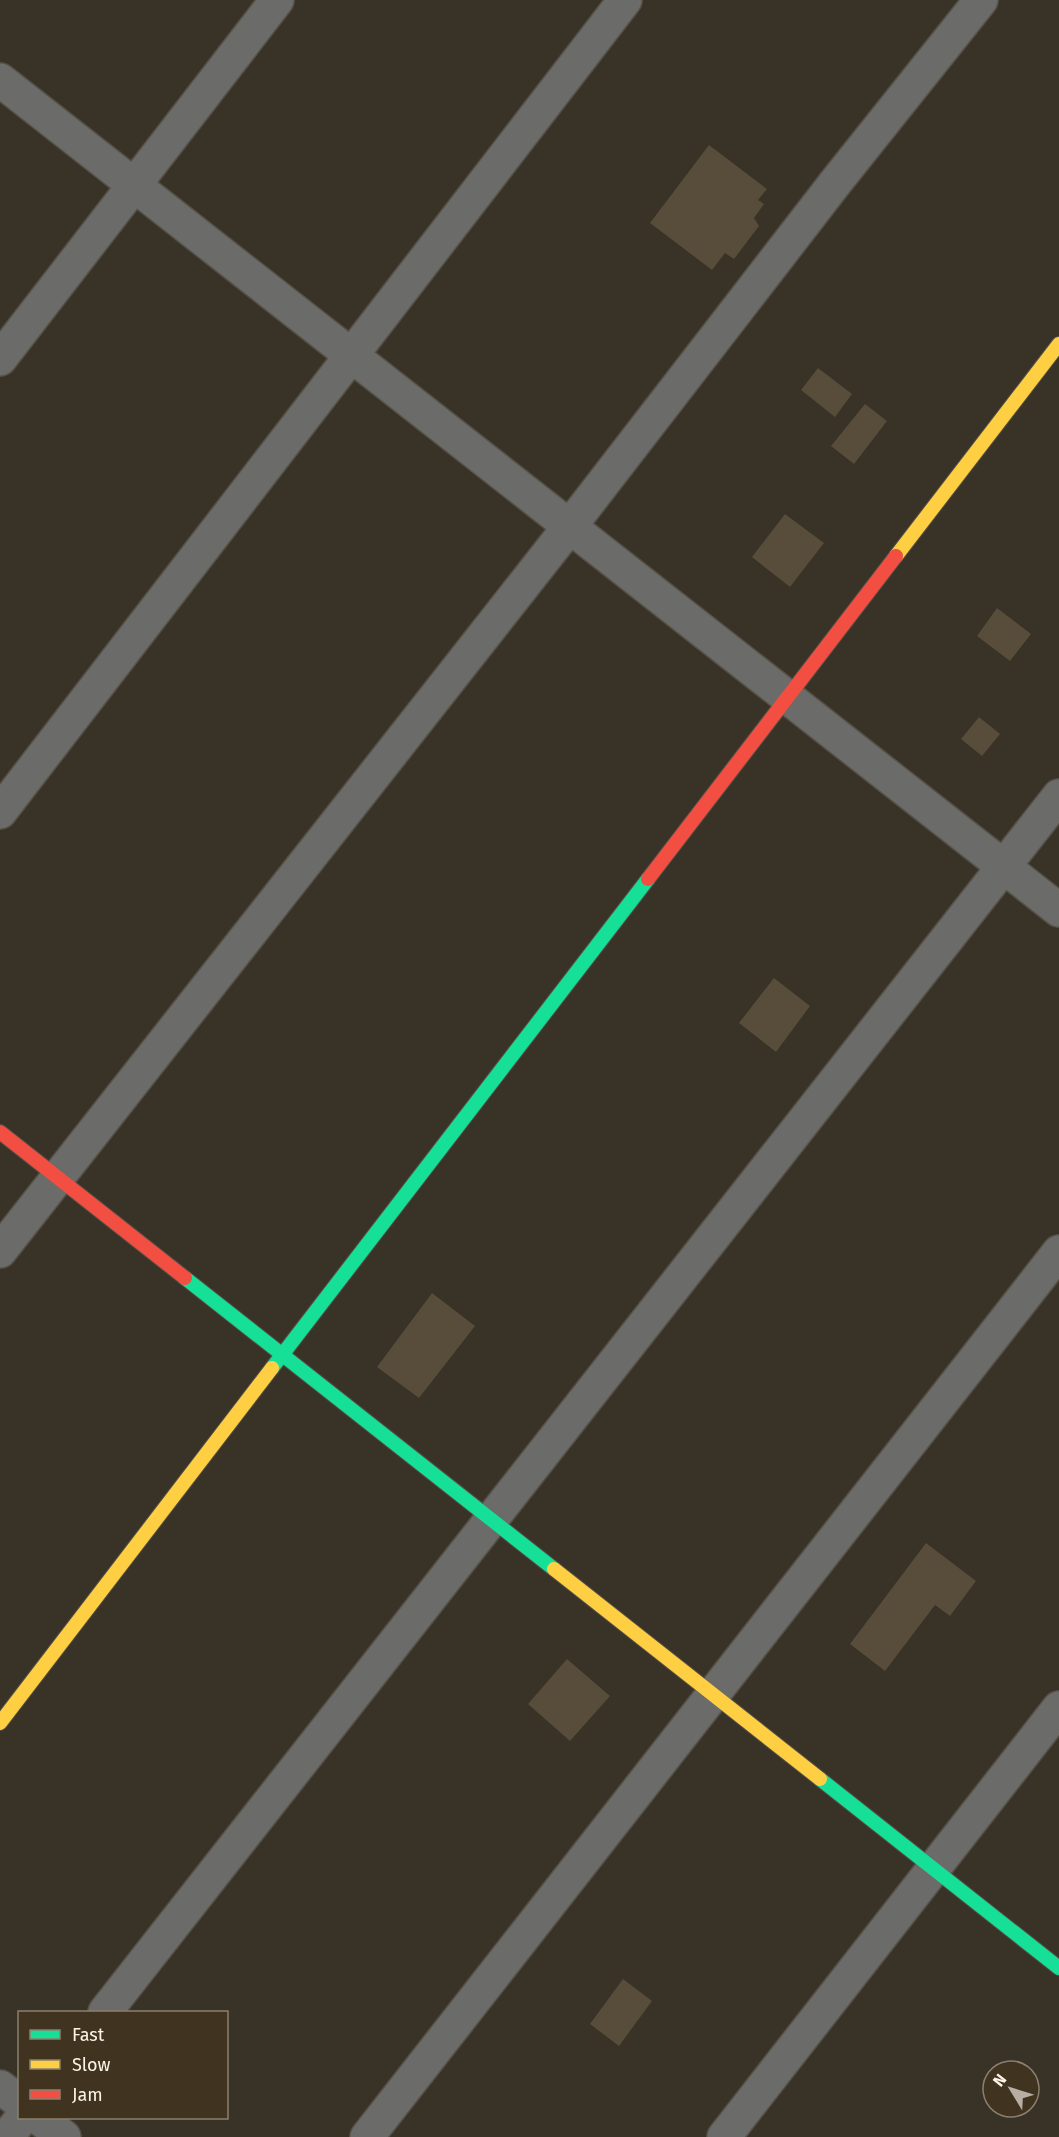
<svg xmlns="http://www.w3.org/2000/svg" width="1059" height="2137" font-family="'Fira Sans',sans-serif">
<style>
.building{fill:#584d3a}
.lines{fill:none;stroke-linecap:round;stroke-linejoin:round}
.street-casing{stroke:#565047;stroke-width:36}
.fast-casing{stroke:#565047;stroke-width:16}
.slow-casing{stroke:#565047;stroke-width:16}
.jam-casing{stroke:#565047;stroke-width:16}
.street{stroke:#6b6c69;stroke-width:33}
.fast{stroke:#16e098;stroke-width:14}
.slow{stroke:#ffcf43;stroke-width:14}
.jam{stroke:#f24e42;stroke-width:14}
</style>
<rect width="100%" height="100%" fill="#383227"/>
<path class="building" d="M709,145L767,189L758,200L764,204L754,218L759,226L734,259L725,253L712,270L650,223Z
M818,368L852,394L835,417L801,390Z
M865,404L887,421L854,464L831,446Z
M785,514L824,543L790,587L752,557Z
M997,608L1031,634L1010,661L977,636Z
M979,717L1000,734L982,756L961,739Z
M774,978L810,1006L776,1052L739,1023Z
M432,1293L475,1326L419,1398L377,1367Z
M926,1543L976,1581L950,1616L935,1605L885,1671L850,1644Z
M567,1659L610,1696L570,1741L528,1704Z
M623,1979L652,2001L619,2046L590,2024Z"/>
<g class="lines">
<g class="street-casing">
<path id="street" d="M0,80L1059,910
M0,359L277,0
M0,812L625,0
M0,1251L570,526L835,183L981,0
M105,2012L1059,796
M0,2087L20,2102
M39,2118L64,2137
M7,2137L22,2118
M367,2137L1059,1252
M724,2137L1059,1708"/>
</g>
<g class="fast-casing">
<path id="fast" d="M185,1278L554,1569
M272,1368L648,879
M820,1779L1059,1968"/>
</g>
<g class="slow-casing">
<path id="slow" d="M896,556L1059,344
M554,1569L820,1779
M0,1723L272,1368"/>
</g>
<g class="jam-casing">
<path id="jam" d="M648,879L896,556
M0,1132L185,1278"/>
</g>
<use href="#street" class="street"/>
<use href="#fast" class="fast"/>
<use href="#slow" class="slow"/>
<use href="#jam" class="jam"/>
</g>
<rect x="18" y="2011" width="210" height="108" fill="#40331f" stroke="#8b806f" stroke-width="1.5"/>
<rect x="30" y="2030" width="30" height="9" fill="#16e098" stroke="#8b806f" stroke-width="1.5"/>
<text x="72" y="2041" font-size="18" fill="#fcf3e7">Fast</text>
<rect x="30" y="2060" width="30" height="9" fill="#ffcf43" stroke="#8b806f" stroke-width="1.5"/>
<text x="72" y="2071" font-size="18" fill="#fcf3e7">Slow</text>
<rect x="30" y="2090" width="30" height="9" fill="#f24e42" stroke="#8b806f" stroke-width="1.5"/>
<text x="72" y="2101" font-size="18" fill="#fcf3e7">Jam</text>
<g transform="translate(1011 2089) rotate(308)"><circle r="28" fill="#40331f" stroke="#8b806f" stroke-width="1.5"/>
<path d="M0-4.5L10 22L0 15L-10 22Z" fill="#b7afa4"/>
<text y="-9" font-size="16" font-weight="bold" text-anchor="middle" fill="#fcf3e7">N</text>
</g>
</svg>
